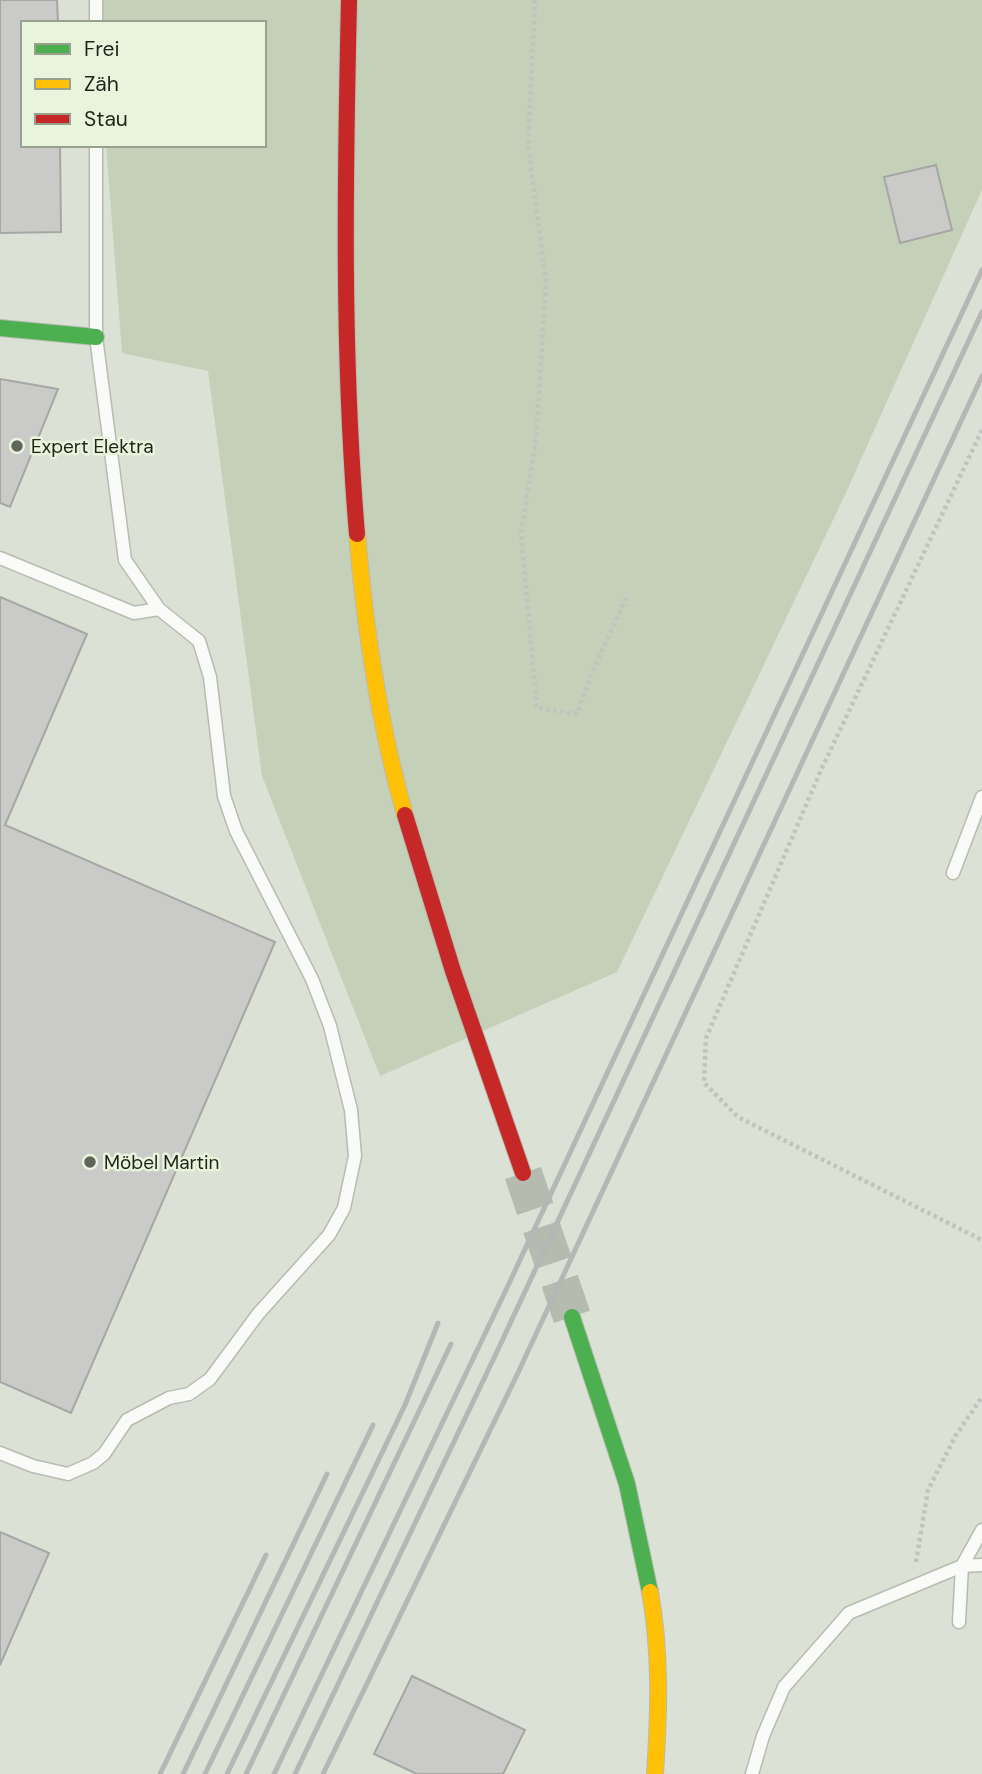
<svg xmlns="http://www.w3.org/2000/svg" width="982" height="1774" font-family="'DM Sans',sans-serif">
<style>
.green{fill:#c5d0b8}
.building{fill:#cacac8;stroke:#a6a6a4;stroke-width:2}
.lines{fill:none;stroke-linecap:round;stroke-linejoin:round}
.highway-tunnel{stroke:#b5bbaf;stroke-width:38;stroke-dasharray:38 19;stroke-linecap:butt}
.lane-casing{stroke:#b7bcb1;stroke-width:15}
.fast-casing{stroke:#b7bcb1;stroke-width:18}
.slow-casing{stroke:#b7bcb1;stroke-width:18}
.jam-casing{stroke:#b7bcb1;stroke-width:18}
.path{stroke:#c1c3bf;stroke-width:4.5;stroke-dasharray:3.5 3.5;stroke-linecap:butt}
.lane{stroke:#fafaf9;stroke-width:12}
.fast{stroke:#4caf50;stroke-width:16}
.slow{stroke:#ffc107;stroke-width:16}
.jam{stroke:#c62828;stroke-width:16}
.rail{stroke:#b6b7b4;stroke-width:5}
.poi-dot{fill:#61665b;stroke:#e8f4dc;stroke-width:2.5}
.labels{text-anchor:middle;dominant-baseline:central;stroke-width:5;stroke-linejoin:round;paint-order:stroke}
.poi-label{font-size:19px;fill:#1f231a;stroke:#e8f4dc;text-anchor:start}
</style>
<rect width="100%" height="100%" fill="#dbe1d4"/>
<path class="green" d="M95,0H982V190L844,497L617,972L380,1076L262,776L208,371L122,353L106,145H264V23H96Z"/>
<path class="building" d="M0,0H57L58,23H23V145H60L61,232L0,233Z
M936,165L952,230L900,243L884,177Z
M0,379L58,389L10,507L0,503Z
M0,597L87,634L5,825L275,942L71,1413L0,1382Z
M0,1532L49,1553L0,1665Z
M412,1676L525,1730L503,1774H417L374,1754Z"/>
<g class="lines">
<path class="highway-tunnel" d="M523,1173L572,1317"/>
<g class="lane-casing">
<path id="lane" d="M96,0V23
M0,558L134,613L159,609
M953,873L982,797
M0,1453L33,1466L68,1474L93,1463L104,1454L127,1420L169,1398L189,1394L210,1379L258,1314L329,1235L344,1208L355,1156L351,1110L330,1026L312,979L236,831L224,796L210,677L199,641L159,609L125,560L96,337V145
M959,1622L962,1566L982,1530
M752,1774L763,1736L784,1687L849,1613L962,1566L982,1565"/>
</g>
<g class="fast-casing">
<path id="fast" d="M0,328L96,337
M572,1317L627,1484L650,1592"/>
</g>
<g class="slow-casing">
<path id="slow" d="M357,534C365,629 379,724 405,815
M650,1592C661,1652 659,1713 655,1774"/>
</g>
<g class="jam-casing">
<path id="jam" d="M349,0C345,178 342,356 357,534
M405,815L453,971L523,1173"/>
</g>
<path class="path" d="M535,0L528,144L546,283L536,439L521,533L537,708L577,714L592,672L628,594
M982,430L822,768L706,1038L704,1083L738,1117L982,1240
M916,1562L928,1490L956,1435L982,1397"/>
<use href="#lane" class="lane"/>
<use href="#fast" class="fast"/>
<use href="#slow" class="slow"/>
<use href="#jam" class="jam"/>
<path class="rail" d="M160,1774L266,1555
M183,1774L327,1474
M205,1774L373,1425
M227,1774L405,1405L438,1323
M246,1774L451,1344
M274,1774L505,1292L982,270
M295,1774L494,1358L982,312
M323,1774L516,1377L982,376"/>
</g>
<g class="poi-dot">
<circle cx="17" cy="446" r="7"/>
<circle cx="90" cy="1162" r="7"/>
</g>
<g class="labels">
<g class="poi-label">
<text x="31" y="446">Expert Elektra</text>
<text x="104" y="1162">Möbel Martin</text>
</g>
</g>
<rect x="21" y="21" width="245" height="126" fill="#e8f4dc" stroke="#98a08e" stroke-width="2"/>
<rect x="35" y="44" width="35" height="10" fill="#4caf50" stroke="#98a08e" stroke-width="2"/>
<text x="84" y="56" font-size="21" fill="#1f231a">Frei</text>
<rect x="35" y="79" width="35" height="10" fill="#ffc107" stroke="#98a08e" stroke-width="2"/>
<text x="84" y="91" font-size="21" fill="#1f231a">Zäh</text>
<rect x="35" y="114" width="35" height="10" fill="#c62828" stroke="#98a08e" stroke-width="2"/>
<text x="84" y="126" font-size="21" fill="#1f231a">Stau</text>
</svg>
